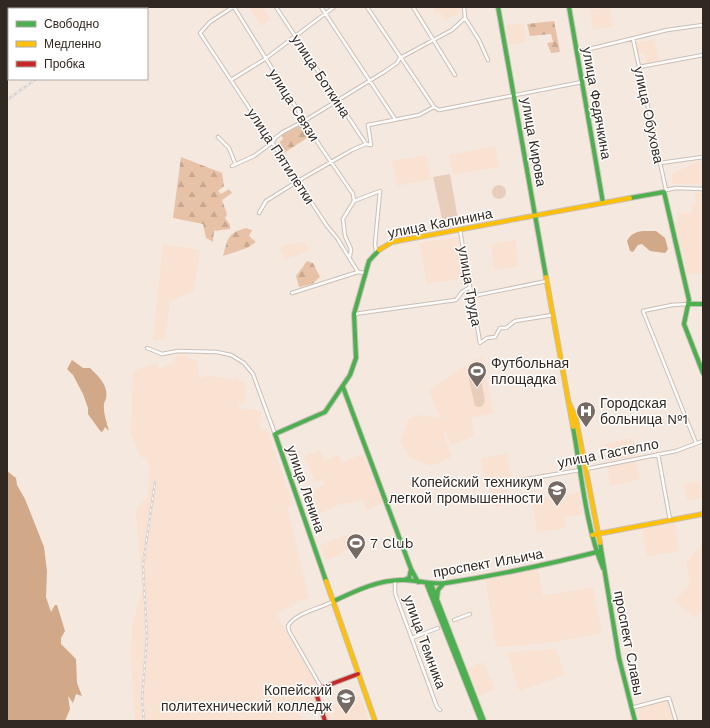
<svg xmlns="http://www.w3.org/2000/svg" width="710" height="728" font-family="'Work Sans',sans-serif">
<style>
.built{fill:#f9e2d2}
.green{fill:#e7cdba}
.forest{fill:url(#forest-firs)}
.water{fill:#d1a888}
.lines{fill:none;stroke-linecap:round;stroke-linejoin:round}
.street-casing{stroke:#c9bfb7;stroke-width:4.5}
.fast-casing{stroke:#c9bfb7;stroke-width:6}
.slow-casing{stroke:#c9bfb7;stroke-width:6}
.jam-casing{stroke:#c9bfb7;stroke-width:6}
.street{stroke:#fefcfa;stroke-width:2.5}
.fast{stroke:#4caf50;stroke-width:4}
.slow{stroke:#ffc107;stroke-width:4}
.jam{stroke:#c62828;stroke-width:4}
.rail-casing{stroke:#d7d4d1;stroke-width:2.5}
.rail{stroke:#fff;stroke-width:1;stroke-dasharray:3;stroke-linecap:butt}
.labels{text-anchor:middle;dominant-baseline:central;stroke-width:3;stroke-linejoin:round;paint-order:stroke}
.street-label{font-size:14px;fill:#312822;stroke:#fff}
.poi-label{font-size:14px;fill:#312822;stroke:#fff;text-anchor:start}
</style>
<defs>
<pattern id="forest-firs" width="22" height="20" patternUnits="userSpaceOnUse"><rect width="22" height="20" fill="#e7c2a7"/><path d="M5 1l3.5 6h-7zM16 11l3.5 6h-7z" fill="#c7a78f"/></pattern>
</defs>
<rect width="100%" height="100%" fill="#f5e8df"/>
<path class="built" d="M248,7H263L271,19L261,26Z
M433,7H459L460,12L445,20L440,12L435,14Z
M609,7L613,26L593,30L590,10Z
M523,23L526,42L509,45L506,25Z
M654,39L659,60L646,63L644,53L638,54L636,43Z
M495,146L499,167L453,175L449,155Z
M426,155L431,179L397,186L392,161Z
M700,161H703V184H672V174Z
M695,193H703V273L687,275L675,222H679L677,213H692V204H696Z
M458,237L464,278L427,284L420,243Z
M515,240L519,266L494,270L491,244Z
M306,243L309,251L285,259L280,248L288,244Z
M163,244L200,250L194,291L170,301L165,339L153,340Z
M180,355H188V359L197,360L199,377L204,378L205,375L234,380V377L238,378V381L246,383L245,403H239V408L261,411L260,427L262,431L267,428L293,505L287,506L309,598L298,601L277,615L317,685L313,687L315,705L299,711L303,721H135L131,662L132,626L142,591L136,510L148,496L149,473L151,472L147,458L140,457L131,433L133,371L156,363L160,369L174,363L175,357Z
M483,358L493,413L471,418L474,436L451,445L446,432L443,433L452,457L431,466L409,457L401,441L408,420L412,417L420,415L439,418L444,427L429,390L475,359Z
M633,438L637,456L608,461L604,444Z
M320,450L324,460L339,455L342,462L363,454L383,503L366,510L363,500L338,505L312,517L303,493L325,485L323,480L332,477L315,482L304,456Z
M507,453L513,482L506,487L509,504L495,507L490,486L487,487L481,459Z
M636,461L640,479L611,486L607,467Z
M700,481L703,498L687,501L684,484Z
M579,492L583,514L564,517L566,528L537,533L532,500Z
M675,523L679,551L647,557L642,529Z
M350,534L354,547L342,551L343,554L326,560L320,545Z
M702,544L703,609L695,618L675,601L690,584L686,562Z
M538,568L543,596L593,587L602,633L551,643L496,647L485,577Z
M556,649L565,675L519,691L507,652Z
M484,662L495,689L478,696L467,668Z
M360,696L369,721H328L324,708Z
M667,700L674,721H641L637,709Z"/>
<path class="green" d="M450,174L459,225L444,228L433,177Z
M492 192a7 7 0 1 1 14 0a7 7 0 1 1-14 0Z
M475,368L480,373L485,401L483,405L480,407L475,406L474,402L468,375L470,370Z"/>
<path class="forest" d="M554,21L560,52L551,53L547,43L553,42L551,34L530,36L527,24Z
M303,124L310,136L284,153L279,143L283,139L282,135Z
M181,157L222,173L224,186L218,191L221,194L229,189L232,193L222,200L227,214L225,218L230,225V229L214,231L213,242L206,238L203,224L173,218Z
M246,228L252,230L249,236L256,242L247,248L223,256C228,239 227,233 246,228Z
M307,261L313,263L320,277L312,284L299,287L296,276Z"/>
<path class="water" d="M656,231L665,238L668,249L665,253L650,251L642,244L638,245L633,252L630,251L627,241C633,229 644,231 656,231Z
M72,360L83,368H90C98,376 109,386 106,398C106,400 104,402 104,404C103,413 107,423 109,431L105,427L103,431L101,432L88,414V408L83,394L73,375L67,369Z
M7,471L16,478L17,485L25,499L44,547L47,571L46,597L51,612L55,605H57L65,631L61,638V644L76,659L77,683L82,696L76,694L73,703L68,696L70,709L65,721H7Z"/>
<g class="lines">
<g class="street-casing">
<path id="street" d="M233,7L210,22L200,33L327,226L337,238L358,272L365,273
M234,7L320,146L353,194L354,201
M276,7L366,144
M321,7L395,119
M367,7L434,107
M413,7L455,75
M465,18L479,40L488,60
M633,39L666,190
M577,52L667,30L703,25
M639,67L703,55
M231,80L265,59L334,7
M218,137L229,148L235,163
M660,163L703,157
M232,166L254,156L273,142L275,138L283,132L304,121L384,72L397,63L400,58L452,30L465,18L464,7
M666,190L676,188L703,189
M259,213L266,201L298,181L352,150L366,144L371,145L368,125L419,115L434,107L439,110L582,82
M460,230C466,268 474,305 480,343L487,338L495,337L500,328H506L515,321L553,315
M350,256L351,249L345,236L343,219L354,201L380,191L375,244L376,251
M292,293L358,272
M473,296L547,281
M688,304L672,305L643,311L696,443
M354,314L456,300L462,292L470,287
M147,348L162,354L178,351L217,352L231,355L244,363L253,374L275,434
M658,454L670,520
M586,469L676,451L703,441
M515,481L580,470
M395,581V593L437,707L440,710
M454,620L470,614
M412,638L438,628
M321,687L289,631L288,626C295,613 321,608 334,601
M631,708L669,698L676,721"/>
</g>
<g class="fast-casing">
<path id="fast" d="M498,7L546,277
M569,7L603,203
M630,198L664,192L689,300L684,324L703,373
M689,304H703
M343,387L411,569L418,582
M573,427C581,471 586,528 603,568
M600,543L619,658L635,721
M404,580L409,578L411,570
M326,581L275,434L325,412L350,375L356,358L354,314L369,261L379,250
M431,584L484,721
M427,585L481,721
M437,598L438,590L444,583
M334,601C355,591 380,579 404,580C418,580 431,585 446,583C498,575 550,564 601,551"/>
</g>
<g class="slow-casing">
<path id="slow" d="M379,250L392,242L630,198
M546,277L573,427
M569,403L576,419L600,543
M592,535L703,514
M326,581L375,721"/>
</g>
<g class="jam-casing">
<path id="jam" d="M325,721L317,696L318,689L358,674"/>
</g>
<use href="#street" class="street"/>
<use href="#fast" class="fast"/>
<use href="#slow" class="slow"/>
<use href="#jam" class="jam"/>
<g class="rail-casing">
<path id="rail" d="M141,9L144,7
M7,100L36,79
M144,721L142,699L147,637L143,565L155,482"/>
</g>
<use href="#rail" class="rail"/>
</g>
<defs>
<g id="stadium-pin" transform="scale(1)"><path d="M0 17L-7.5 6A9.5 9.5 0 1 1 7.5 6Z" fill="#766b64" stroke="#fff"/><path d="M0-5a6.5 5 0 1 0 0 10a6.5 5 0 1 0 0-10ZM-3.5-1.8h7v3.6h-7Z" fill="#fff"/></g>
<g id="hospital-pin" transform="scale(1)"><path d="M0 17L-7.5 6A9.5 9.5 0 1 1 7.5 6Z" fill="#766b64" stroke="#fff"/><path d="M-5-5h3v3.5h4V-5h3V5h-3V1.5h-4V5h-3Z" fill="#fff"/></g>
<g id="university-pin" transform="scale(1)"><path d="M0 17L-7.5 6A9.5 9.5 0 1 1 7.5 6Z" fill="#766b64" stroke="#fff"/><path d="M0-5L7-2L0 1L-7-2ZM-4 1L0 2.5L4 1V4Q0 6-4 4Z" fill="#fff"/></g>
</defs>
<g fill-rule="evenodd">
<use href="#stadium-pin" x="477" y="371"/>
<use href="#hospital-pin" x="586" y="411"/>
<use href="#university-pin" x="557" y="490"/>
<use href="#stadium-pin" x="356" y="543"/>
<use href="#university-pin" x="346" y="698"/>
</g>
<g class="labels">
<g class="street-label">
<text transform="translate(321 76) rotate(57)">улица Боткина</text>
<text transform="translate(597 103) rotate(80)">улица Федячкина</text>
<text transform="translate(294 105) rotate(58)">улица Связи</text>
<text transform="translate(649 115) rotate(78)">улица Обухова</text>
<text transform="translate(534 142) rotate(80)">улица Кирова</text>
<text transform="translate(281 156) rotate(57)">улица Пятилетки</text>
<text transform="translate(440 223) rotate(-11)">улица Калинина</text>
<text transform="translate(470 286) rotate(80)">улица Труда</text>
<text transform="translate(608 453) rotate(-11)">улица Гастелло</text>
<text transform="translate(306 489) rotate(71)">улица Ленина</text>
<text transform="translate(488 563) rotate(-10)">проспект Ильича</text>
<text transform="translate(425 642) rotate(70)">улица Темника</text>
<text transform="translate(629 643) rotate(79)">проспект Славы</text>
</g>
<g class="poi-label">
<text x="491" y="363">Футбольная<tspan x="491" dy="16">площадка</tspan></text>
<text x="600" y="403">Городская<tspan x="600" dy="16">больница №1</tspan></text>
<text x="543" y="482" text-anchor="end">Копейский техникум<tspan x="543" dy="16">легкой промышенности</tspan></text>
<text x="370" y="543">7 Club</text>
<text x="332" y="690" text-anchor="end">Копейский<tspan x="332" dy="16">политехнический колледж</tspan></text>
</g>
</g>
<rect width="710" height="728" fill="none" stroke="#312822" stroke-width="16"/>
<rect x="8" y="8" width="140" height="72" fill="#ffffff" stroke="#ada9a7"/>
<rect x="16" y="21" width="20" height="6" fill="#4caf50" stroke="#ada9a7"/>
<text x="44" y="28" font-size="12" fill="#312822">Свободно</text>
<rect x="16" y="41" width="20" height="6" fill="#ffc107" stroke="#ada9a7"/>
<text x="44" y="48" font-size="12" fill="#312822">Медленно</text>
<rect x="16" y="61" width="20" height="6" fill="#c62828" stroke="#ada9a7"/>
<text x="44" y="68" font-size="12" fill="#312822">Пробка</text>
</svg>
